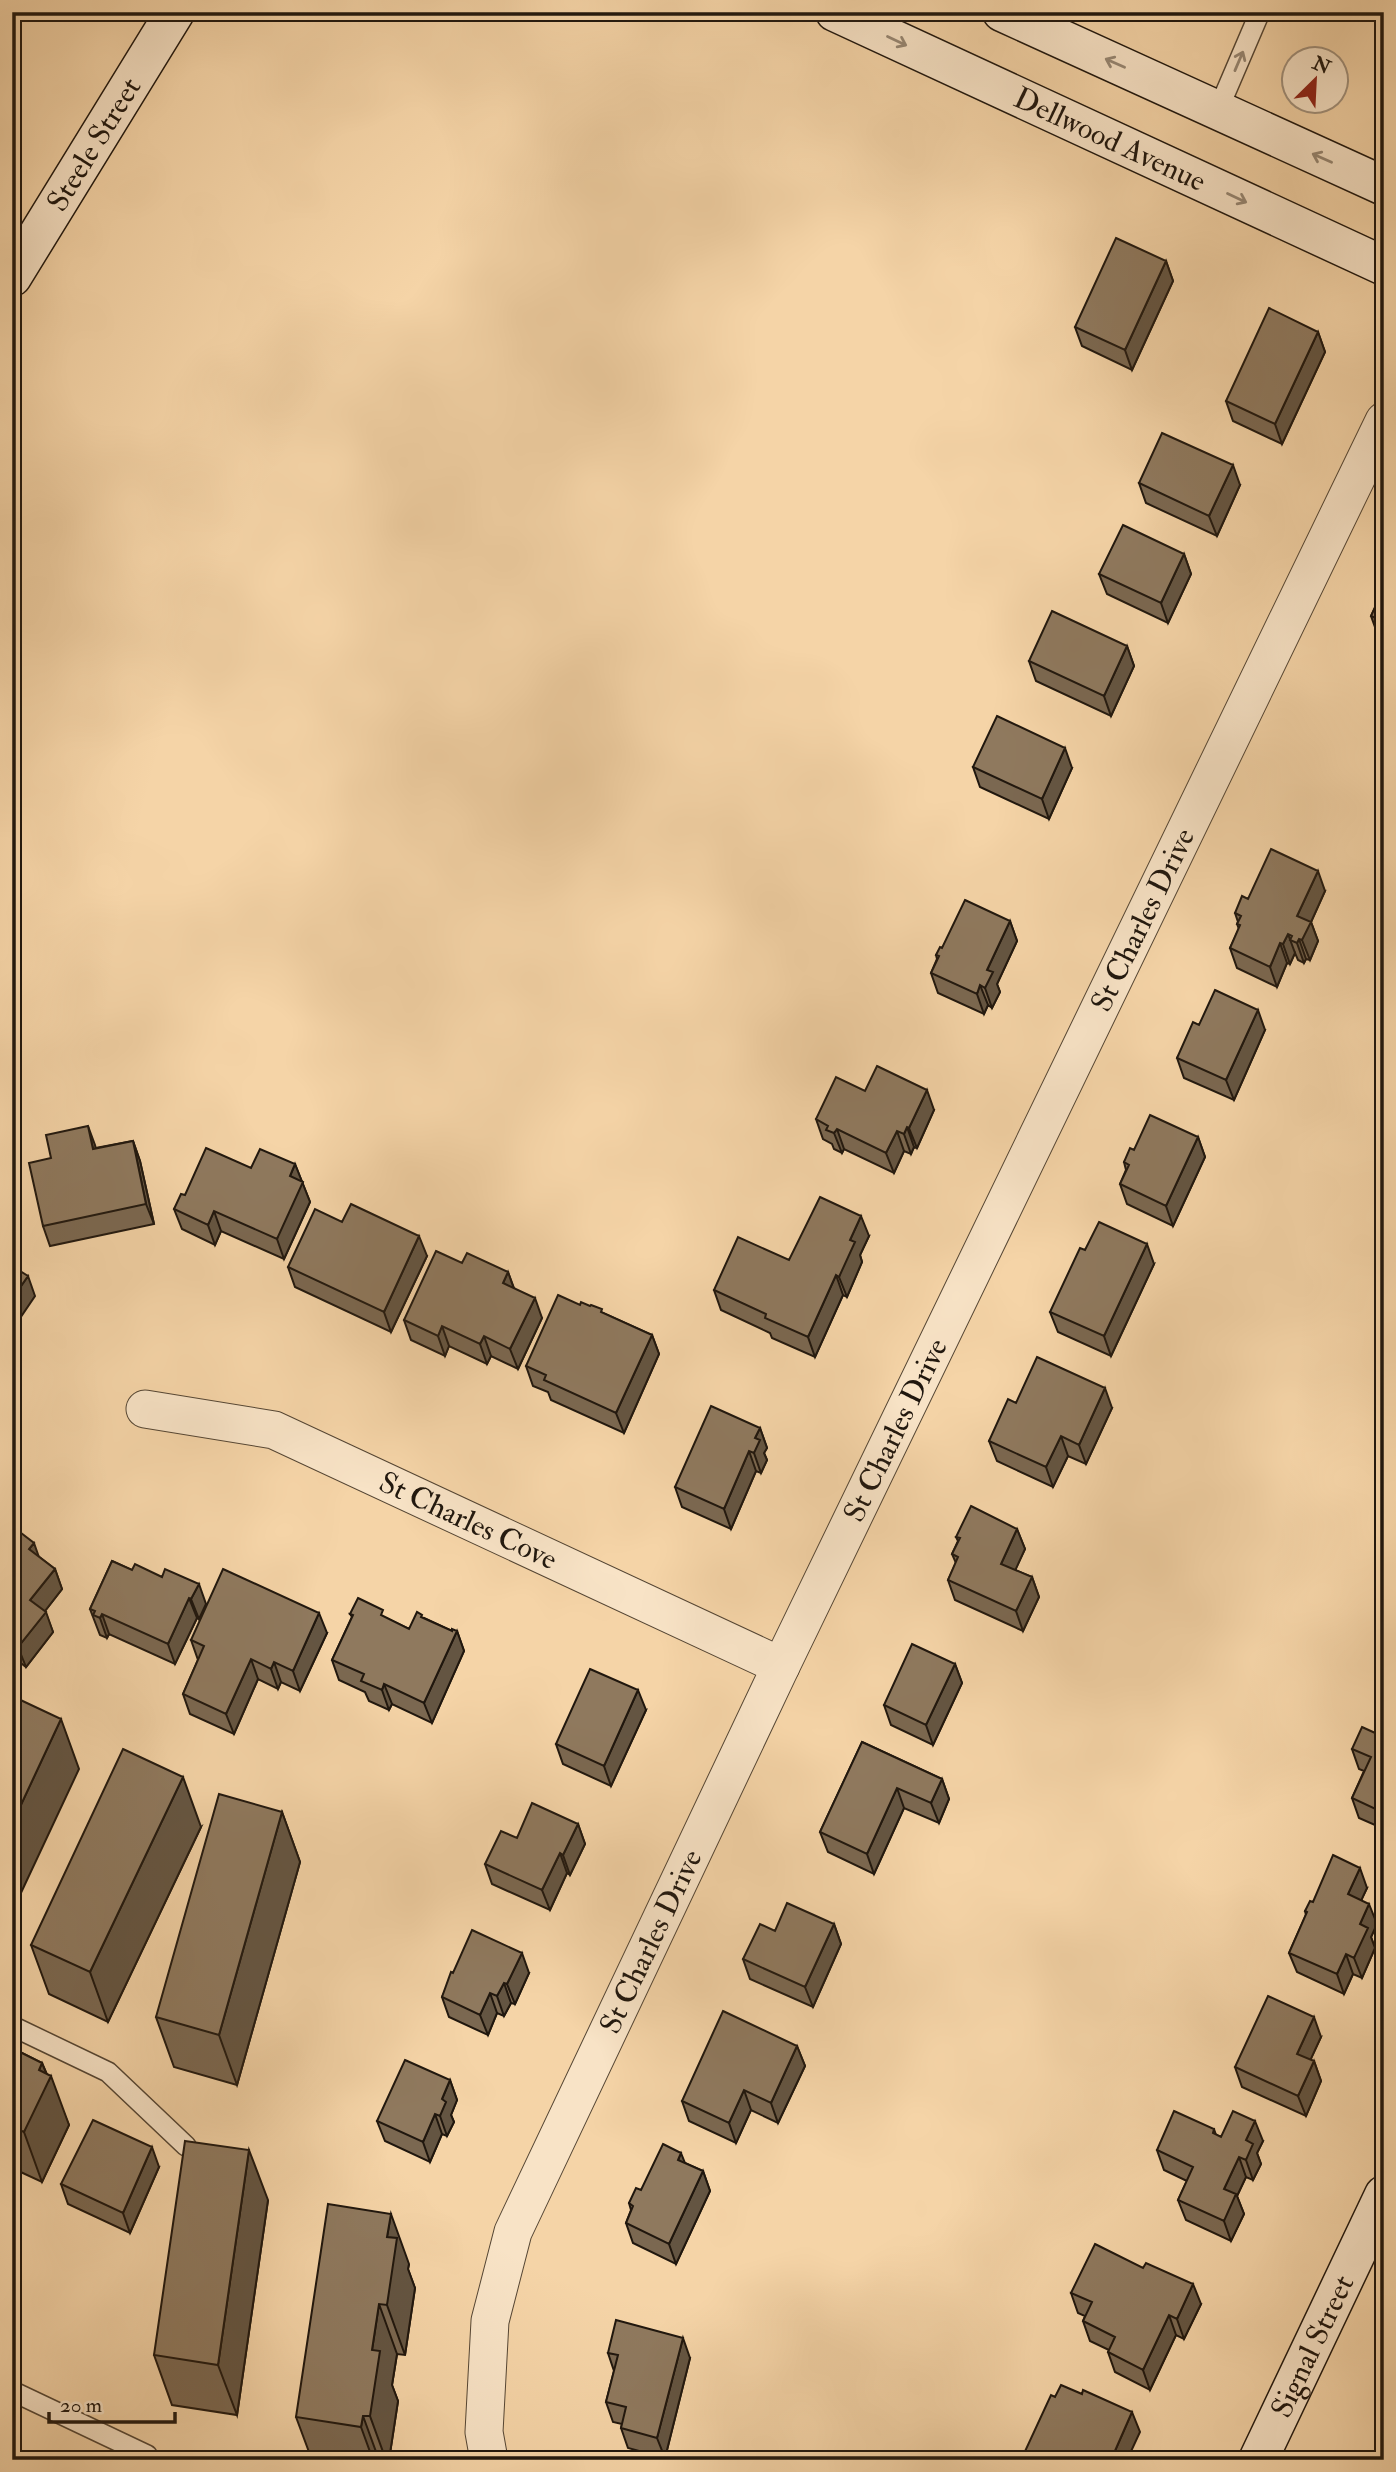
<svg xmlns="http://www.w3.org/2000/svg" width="1396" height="2472" font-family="'IM FELL Double Pica',serif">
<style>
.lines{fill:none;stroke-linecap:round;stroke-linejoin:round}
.lane-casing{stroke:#554634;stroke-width:22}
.street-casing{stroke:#554634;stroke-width:39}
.secondary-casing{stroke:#20170e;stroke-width:41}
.lane{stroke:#f8e3c6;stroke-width:19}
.street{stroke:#f8e3c6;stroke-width:37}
.secondary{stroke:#f8e3c6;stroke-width:38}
.wall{fill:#7b6851;stroke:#20170e;stroke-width:2}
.shaded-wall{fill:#645542;stroke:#20170e;stroke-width:2}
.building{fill:#8f795e;stroke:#20170e;stroke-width:2}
.oneway{stroke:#978773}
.labels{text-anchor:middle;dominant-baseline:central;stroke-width:6;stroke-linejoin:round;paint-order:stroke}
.street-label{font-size:30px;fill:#20170e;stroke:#f8e3c6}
</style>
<rect width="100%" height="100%" fill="#f5d4a7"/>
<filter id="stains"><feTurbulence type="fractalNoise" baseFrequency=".00286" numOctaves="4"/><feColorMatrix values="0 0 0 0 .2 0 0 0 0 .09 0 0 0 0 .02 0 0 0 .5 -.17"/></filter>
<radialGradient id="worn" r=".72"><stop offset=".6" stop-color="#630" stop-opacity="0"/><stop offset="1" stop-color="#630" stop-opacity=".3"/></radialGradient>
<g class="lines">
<g class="lane-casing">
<path id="lane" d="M1218,110L1260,12
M12,2026L108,2072L186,2146
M12,2391L147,2455"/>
</g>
<g class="street-casing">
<g id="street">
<path id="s1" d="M145,1409L274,1430L781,1666"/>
<path id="s2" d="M489,2460L484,2432L490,2321L513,2232L781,1666L1384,421"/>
</g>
</g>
<g class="secondary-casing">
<g id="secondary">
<path id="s3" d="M835,12L1384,266"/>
<path d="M1002,12L1384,186"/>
<path id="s4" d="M12,277L175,12"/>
<path id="s5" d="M1258,2460L1384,2195"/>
</g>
</g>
<use href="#lane" class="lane"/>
<use href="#street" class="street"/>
<use href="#secondary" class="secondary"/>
</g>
<path class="wall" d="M1166,261L1173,281L1132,370L1082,346L1075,327Z
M1318,332L1325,352L1282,444L1233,421L1226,401Z
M1139,483L1240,485L1217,536L1146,503Z
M1184,554L1191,574L1168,623L1107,594L1099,574Z
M1384,588V652L1371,616Z
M1127,646L1134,666L1111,716L1036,681L1029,661Z
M973,767L1072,768L1049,819L980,787Z
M1325,891L1311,922L1318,941L1310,960L1306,959L1304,963L1298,960L1295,953L1290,964L1287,963L1277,987L1237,968L1230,948L1239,929L1237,924L1238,922L1235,913L1248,899Z
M1010,921L1017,941L997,984L1000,992L992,1008L988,1005L984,1014L938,993L931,973L937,959L936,955L942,948Z
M1199,1025L1265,1030L1234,1100L1184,1078L1177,1058Z
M865,1091L934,1110L917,1148L914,1147L911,1154L904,1151L894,1173L844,1149L842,1153L834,1149L832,1144L823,1139L816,1119Z
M1198,1137L1205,1157L1173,1226L1127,1204L1120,1184L1126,1170L1124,1162L1134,1150Z
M133,1141L140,1161L154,1224L50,1246L43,1226L96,1148Z
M295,1164L310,1202L284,1259L221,1231L215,1245L182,1229L174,1209L185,1195L251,1168Z
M342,1222L427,1256L391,1332L295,1287L288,1267Z
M869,1236L860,1255L862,1262L847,1297L843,1295L815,1357L772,1338L770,1333L721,1310L714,1290L789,1260Z
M462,1263L508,1272L514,1288L542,1318L518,1369L491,1356L487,1364L449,1346L445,1356L411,1340L404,1320Z
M1154,1264L1111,1356L1058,1332L1050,1312Z
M580,1305L603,1313L652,1335L659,1354L624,1433L551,1400L548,1392L533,1386L526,1366Z
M1016,1403L1112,1408L1086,1464L1068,1456L1053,1487L997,1461L989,1441Z
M760,1428L767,1448L764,1453L767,1460L761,1473L756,1471L731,1529L682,1507L675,1487Z
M12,1520L16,1529L38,1556L55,1569L62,1589L45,1611L53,1632L26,1667L12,1656Z
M1017,1529L1025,1549L1015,1570L1032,1577L1039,1597L1023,1631L955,1600L948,1580L956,1563L952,1554L958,1541L956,1537Z
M112,1561L206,1604L199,1619L197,1618L175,1664L109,1634L107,1638L100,1635L90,1609Z
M350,1614L386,1618L409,1629L424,1618L452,1631H457L464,1651L432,1723L392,1704L389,1710L369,1701L365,1692L339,1680L332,1660L352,1617Z
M327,1633L300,1691L281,1682L278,1689L258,1679L234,1734L190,1714L183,1694L198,1660L191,1640Z
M955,1664L962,1683L933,1745L891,1725L884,1705Z
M646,1710L611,1786L563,1764L556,1744Z
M1384,1737V1829L1359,1818L1352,1798L1364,1771L1359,1769L1352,1749Z
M862,1742L942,1779L949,1799L939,1823L904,1808L874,1874L828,1852L820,1832Z
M282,1812L300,1862L237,2085L174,2067L156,2017Z
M578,1824L585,1844L570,1875L567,1873L550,1910L492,1884L485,1864L517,1838Z
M201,1827L108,2022L49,1994L31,1945Z
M1367,1888L1361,1900L1377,1924L1371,1937L1375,1948L1362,1978L1353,1974L1344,1994L1297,1972L1289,1953L1306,1915L1305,1911L1313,1902Z
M834,1924L841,1944L813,2007L750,1979L743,1959L775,1931Z
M453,1973H529L515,2004L511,2003L504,2016L497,2013L488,2035L449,2017L442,1997Z
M1321,2037L1310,2060L1314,2061L1321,2081L1306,2116L1242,2087L1235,2067Z
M797,2046L805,2066L778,2123L751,2110L736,2143L689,2121L682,2101Z
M12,2048L42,2063L69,2125L42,2182L12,2168Z
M450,2080L457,2100L451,2115L454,2122L447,2136L442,2134L430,2162L385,2141L377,2121Z
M1214,2129L1216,2135L1221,2137L1263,2141L1257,2153L1261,2164L1253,2180L1246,2177L1237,2196L1244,2214L1231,2241L1186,2220L1178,2200L1187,2181L1164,2170L1157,2150Z
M685,2163L703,2171L710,2191L676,2264L633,2243L626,2223L631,2210L629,2203L641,2190Z
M159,2167L130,2233L68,2204L61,2184Z
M268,2200L237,2415L172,2405L154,2355Z
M409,2264L408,2269L415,2288L405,2355L397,2354L392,2385L398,2401L389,2460H312L296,2417Z
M1071,2293L1201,2304L1184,2339L1176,2335L1150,2390L1115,2372L1108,2352L1109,2350L1090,2341L1083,2321L1085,2316L1078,2313Z
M608,2353L690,2358L665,2458L628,2448L621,2428L622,2424L613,2422L606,2402L614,2371Z"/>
<path class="shaded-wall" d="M1166,261L1173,281L1132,370L1125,350Z
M1318,332L1325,352L1282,444L1275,424Z
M1233,465L1240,485L1217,536L1209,516Z
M1184,554L1191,574L1168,623L1161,603Z
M1127,646L1134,666L1111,716L1104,696Z
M1065,748L1072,768L1049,819L1042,799Z
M1318,871L1325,891L1311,922L1318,941L1310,960L1302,940L1297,916Z
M1010,921L1017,941L997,984L1000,992L992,1008L985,988L987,970Z
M1288,934L1295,953L1290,964L1283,944Z
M1299,939L1306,959L1304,963L1297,943Z
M1280,943L1287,963L1277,987L1270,967Z
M980,985L988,1005L984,1014L977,994Z
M1258,1010L1265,1030L1234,1100L1226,1080Z
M927,1090L934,1110L917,1148L909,1128Z
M88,1126L95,1145L101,1169L93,1149Z
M907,1127L914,1147L911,1154L904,1134Z
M837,1129L844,1149L842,1153L834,1133Z
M897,1131L904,1151L894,1173L886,1153Z
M1198,1137L1205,1157L1173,1226L1166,1206Z
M133,1141L140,1161L154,1224L146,1204Z
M295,1164L310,1202L284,1259L277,1239L290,1176Z
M214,1211L221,1231L215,1245L208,1225Z
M861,1216L869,1236L860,1255L862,1262L847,1297L839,1277L850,1240Z
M419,1236L427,1256L391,1332L384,1312Z
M1147,1244L1154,1264L1111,1356L1104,1336Z
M508,1272L515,1292L503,1283Z
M836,1275L843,1295L815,1357L808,1337Z
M28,1276L35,1296L12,1330V1299Z
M535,1298L542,1318L518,1369L510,1349Z
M442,1326L449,1346L445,1356L438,1336Z
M652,1335L659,1354L624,1433L616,1413Z
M484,1336L491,1356L487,1364L480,1344Z
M1105,1388L1112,1408L1086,1464L1079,1445Z
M760,1428L767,1448L764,1453L767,1460L761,1473L754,1453L755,1438Z
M1061,1436L1068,1456L1053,1487L1046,1467Z
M749,1451L756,1471L731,1529L724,1509Z
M1017,1529L1025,1549L1009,1584L1001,1564Z
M34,1543L41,1563L29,1549Z
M55,1569L62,1589L38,1620L30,1600Z
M1032,1577L1039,1597L1023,1631L1016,1611Z
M199,1584L206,1604L199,1619L191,1599Z
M189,1598L197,1618L175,1664L168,1644Z
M46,1612L53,1632L26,1667L18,1647Z
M319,1613L327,1633L300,1691L293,1671Z
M102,1614L109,1634L107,1638L100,1618Z
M457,1631L464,1651L432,1723L424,1703Z
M251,1659L258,1679L234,1734L226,1714Z
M274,1662L281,1682L278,1689L271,1669Z
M955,1664L962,1683L933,1745L926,1725Z
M384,1684L392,1704L389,1710L382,1690Z
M638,1690L646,1710L611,1786L604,1766Z
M61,1719L79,1769L12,1912V1824Z
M183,1777L201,1827L108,2022L90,1972Z
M942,1779L949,1799L939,1823L931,1803Z
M897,1788L904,1808L874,1874L867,1854Z
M282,1812L300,1862L237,2085L219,2035Z
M578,1824L585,1844L570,1875L563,1855Z
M560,1853L567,1873L550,1910L542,1890Z
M1360,1868L1367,1888L1355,1914L1348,1894Z
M1369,1904L1377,1924L1371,1937L1375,1948L1362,1978L1354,1958L1360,1924Z
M834,1924L841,1944L813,2007L805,1987Z
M522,1953L529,1973L515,2004L507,1984Z
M1346,1954L1353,1974L1344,1994L1337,1974Z
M504,1983L511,2003L504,2016L497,1996Z
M490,1993L497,2013L488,2035L480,2015Z
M1314,2017L1321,2037L1304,2074L1297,2054Z
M797,2046L805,2066L778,2123L771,2103Z
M1314,2061L1321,2081L1306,2116L1298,2096Z
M42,2063L49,2080L51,2076L69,2125L42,2182L24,2132L39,2070Z
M450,2080L457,2100L451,2115L454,2122L447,2136L440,2116L442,2099Z
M744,2090L751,2110L736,2143L729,2123Z
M435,2114L442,2134L430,2162L423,2142Z
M1255,2121L1263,2141L1257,2153L1261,2164L1253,2180L1246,2160V2140Z
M152,2147L159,2167L130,2233L123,2213Z
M249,2150L268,2200L237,2415L218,2365Z
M681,2153L689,2173L678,2160Z
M1239,2157L1246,2177L1237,2196L1244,2214L1231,2241L1224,2221V2189Z
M703,2171L710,2191L676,2264L669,2244Z
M391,2214L409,2264L408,2269L415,2288L405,2355L387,2305V2237Z
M12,2240L21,2265L12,2283Z
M1193,2284L1201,2304L1184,2339L1177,2319Z
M379,2304L397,2354L392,2385L398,2401L389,2460H386L370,2416L372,2350Z
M1169,2315L1176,2335L1150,2390L1143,2370Z
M683,2338L690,2358L665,2458L657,2438Z
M1132,2412L1140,2432L1127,2460H1111Z
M363,2416L379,2460H373L361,2427Z"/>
<path class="building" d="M1116,238L1166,261L1125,350L1075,327Z
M1269,308L1318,332L1275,424L1226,401Z
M1162,433L1233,465L1209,516L1139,483Z
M1123,525L1184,554L1161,603L1099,574Z
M1384,588V622L1371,616Z
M1052,611L1127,646L1104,696L1029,661Z
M997,716L1065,748L1042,799L973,767Z
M1271,849L1318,871L1297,916L1311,922L1302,940L1299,939L1297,943L1290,940L1292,936L1288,934L1283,944L1280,943L1270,967L1230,948L1240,925L1237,924L1241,916L1235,913L1242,896L1248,899Z
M965,900L1010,921L987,970L993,972L985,988L980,985L977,994L931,973L939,956L936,955L940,947L942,948Z
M1215,990L1258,1010L1226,1080L1177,1058L1193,1022L1199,1025Z
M877,1066L927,1090L909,1128L907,1127L904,1134L897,1131L886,1153L837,1129L834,1133L826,1130L828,1126L816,1119L836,1077L865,1091Z
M1150,1115L1198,1137L1166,1206L1120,1184L1129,1165L1124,1162L1130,1148L1134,1150Z
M88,1126L93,1149L133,1141L146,1204L43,1226L29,1163L51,1158L46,1135Z
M206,1148L251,1168L260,1149L295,1164L290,1176L303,1182L277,1239L214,1211L208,1225L174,1209L181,1194L185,1195Z
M820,1197L861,1216L850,1240L855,1242L839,1277L836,1275L808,1337L765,1318L766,1314L714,1290L738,1237L789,1260Z
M351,1204L419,1236L384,1312L288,1267L315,1209L342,1222Z
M1099,1222L1147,1244L1104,1336L1050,1312L1080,1248L1085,1250Z
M436,1251L462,1263L467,1253L508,1272L503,1283L535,1298L510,1349L484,1336L480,1344L442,1326L438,1336L404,1320Z
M12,1266L28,1276L12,1299Z
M558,1295L580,1305L581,1302L590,1306L591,1305L602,1309L601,1312L652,1335L616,1413L544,1380L546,1375L526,1366Z
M1037,1357L1105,1388L1079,1445L1061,1436L1046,1467L989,1441L1008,1399L1016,1403Z
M711,1406L760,1428L755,1438L760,1440L754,1453L749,1451L724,1509L675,1487Z
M971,1506L1017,1529L1001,1564L1032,1577L1016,1611L948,1580L958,1557L952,1554L960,1538L956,1537Z
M12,1526L34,1543L29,1549L55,1569L30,1600L46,1612L18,1647L12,1642Z
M112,1561L132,1570L135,1564L162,1577L165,1569L199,1584L191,1599L189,1598L168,1644L102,1614L100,1618L93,1615L95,1611L90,1609Z
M223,1569L319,1613L293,1671L274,1662L271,1669L251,1659L226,1714L183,1694L204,1646L191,1640Z
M358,1598L383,1610L381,1615L409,1629L417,1612L422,1615L421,1617L452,1631V1629L457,1631L424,1703L384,1684L382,1690L361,1681L364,1674L332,1660L353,1615L350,1614Z
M912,1644L955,1664L926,1725L884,1705Z
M590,1669L638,1690L604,1766L556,1744Z
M12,1696L61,1719L12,1824Z
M1362,1727L1384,1737V1813L1352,1798L1371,1757L1352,1749Z
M862,1742L942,1779L931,1803L897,1788L867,1854L820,1832Z
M123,1749L183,1777L90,1972L31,1945Z
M219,1794L282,1812L219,2035L156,2017Z
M532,1803L578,1824L563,1855L560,1853L542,1890L485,1864L501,1831L517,1838Z
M1333,1855L1360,1868L1348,1894L1369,1904L1360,1924L1368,1928L1354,1958L1346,1954L1337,1974L1289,1953L1307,1912L1305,1911L1310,1901L1313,1902Z
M787,1903L834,1924L805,1987L743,1959L760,1924L775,1931Z
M472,1930L522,1953L507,1984L504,1983L497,1996L490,1993L480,2015L442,1997L451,1972L453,1973Z
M1268,1996L1314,2017L1297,2054L1314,2061L1298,2096L1235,2067Z
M723,2011L797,2046L771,2103L744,2090L729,2123L682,2101Z
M12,2048L42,2063L39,2070L51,2076L24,2132L12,2127Z
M405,2060L450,2080L442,2099L446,2102L440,2116L435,2114L423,2142L377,2121Z
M1174,2111L1214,2129L1213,2133L1221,2137L1233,2111L1255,2121L1246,2140L1253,2144L1246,2160L1239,2157L1224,2189L1236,2194L1224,2221L1178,2200L1193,2167L1157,2150Z
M93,2120L152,2147L123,2213L61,2184Z
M185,2141L249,2150L218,2365L154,2355Z
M663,2144L681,2153L678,2160L703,2171L669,2244L626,2223L633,2206L629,2203L636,2188L641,2190Z
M328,2204L391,2214L387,2237L397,2238L387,2305L379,2304L372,2350L380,2351L370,2416H363L361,2427L296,2417Z
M1095,2244L1143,2268L1146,2263L1193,2284L1177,2319L1169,2315L1143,2370L1108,2352L1115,2337L1083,2321L1092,2302L1071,2293Z
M616,2320L683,2338L657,2438L621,2428L626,2407L606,2402L618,2355L608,2353Z
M1061,2385L1082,2394L1083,2390L1132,2412L1111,2460H1021L1051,2395L1055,2397Z"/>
<defs><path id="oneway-shaft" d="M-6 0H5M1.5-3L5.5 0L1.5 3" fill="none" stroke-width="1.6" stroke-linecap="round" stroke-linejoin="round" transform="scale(1.75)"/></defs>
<g class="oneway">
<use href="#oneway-shaft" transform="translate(897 41) rotate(25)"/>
<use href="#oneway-shaft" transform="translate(1239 61) rotate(-67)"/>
<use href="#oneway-shaft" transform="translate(1115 63) rotate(-156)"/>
<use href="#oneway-shaft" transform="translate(1322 158) rotate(-156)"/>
<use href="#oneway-shaft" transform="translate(1237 198) rotate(25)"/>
</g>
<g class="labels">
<g class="street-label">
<text stroke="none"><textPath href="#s3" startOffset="303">Dellwood Avenue</textPath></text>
<text stroke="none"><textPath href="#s4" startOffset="156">Steele Street</textPath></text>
<text stroke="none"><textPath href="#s2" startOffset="1687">St Charles Drive</textPath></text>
<text stroke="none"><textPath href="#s2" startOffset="1120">St Charles Drive</textPath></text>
<text stroke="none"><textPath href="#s1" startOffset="345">St Charles Cove</textPath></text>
<text stroke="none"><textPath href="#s2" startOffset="553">St Charles Drive</textPath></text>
<text stroke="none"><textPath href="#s5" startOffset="126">Signal Street</textPath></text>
</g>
</g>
<rect width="1396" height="2472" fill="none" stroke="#f5d4a7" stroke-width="42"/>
<rect x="14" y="14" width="1368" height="2444" fill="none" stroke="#20170e" stroke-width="3.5"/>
<rect x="21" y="21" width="1354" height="2430" fill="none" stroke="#20170e" stroke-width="2"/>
<g transform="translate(1315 80) rotate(24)"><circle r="33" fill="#f8e3c6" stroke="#a2917c" stroke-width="2"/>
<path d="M0-5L12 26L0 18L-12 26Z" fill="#8f2418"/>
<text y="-10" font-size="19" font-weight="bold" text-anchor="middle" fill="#20170e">N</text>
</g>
<path d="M49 2412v10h126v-10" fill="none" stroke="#20170e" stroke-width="3.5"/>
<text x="60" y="2412" font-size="21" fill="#20170e" stroke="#f8e3c6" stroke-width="5" paint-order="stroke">20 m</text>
<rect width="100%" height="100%" filter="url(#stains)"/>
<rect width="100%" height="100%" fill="url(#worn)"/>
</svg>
